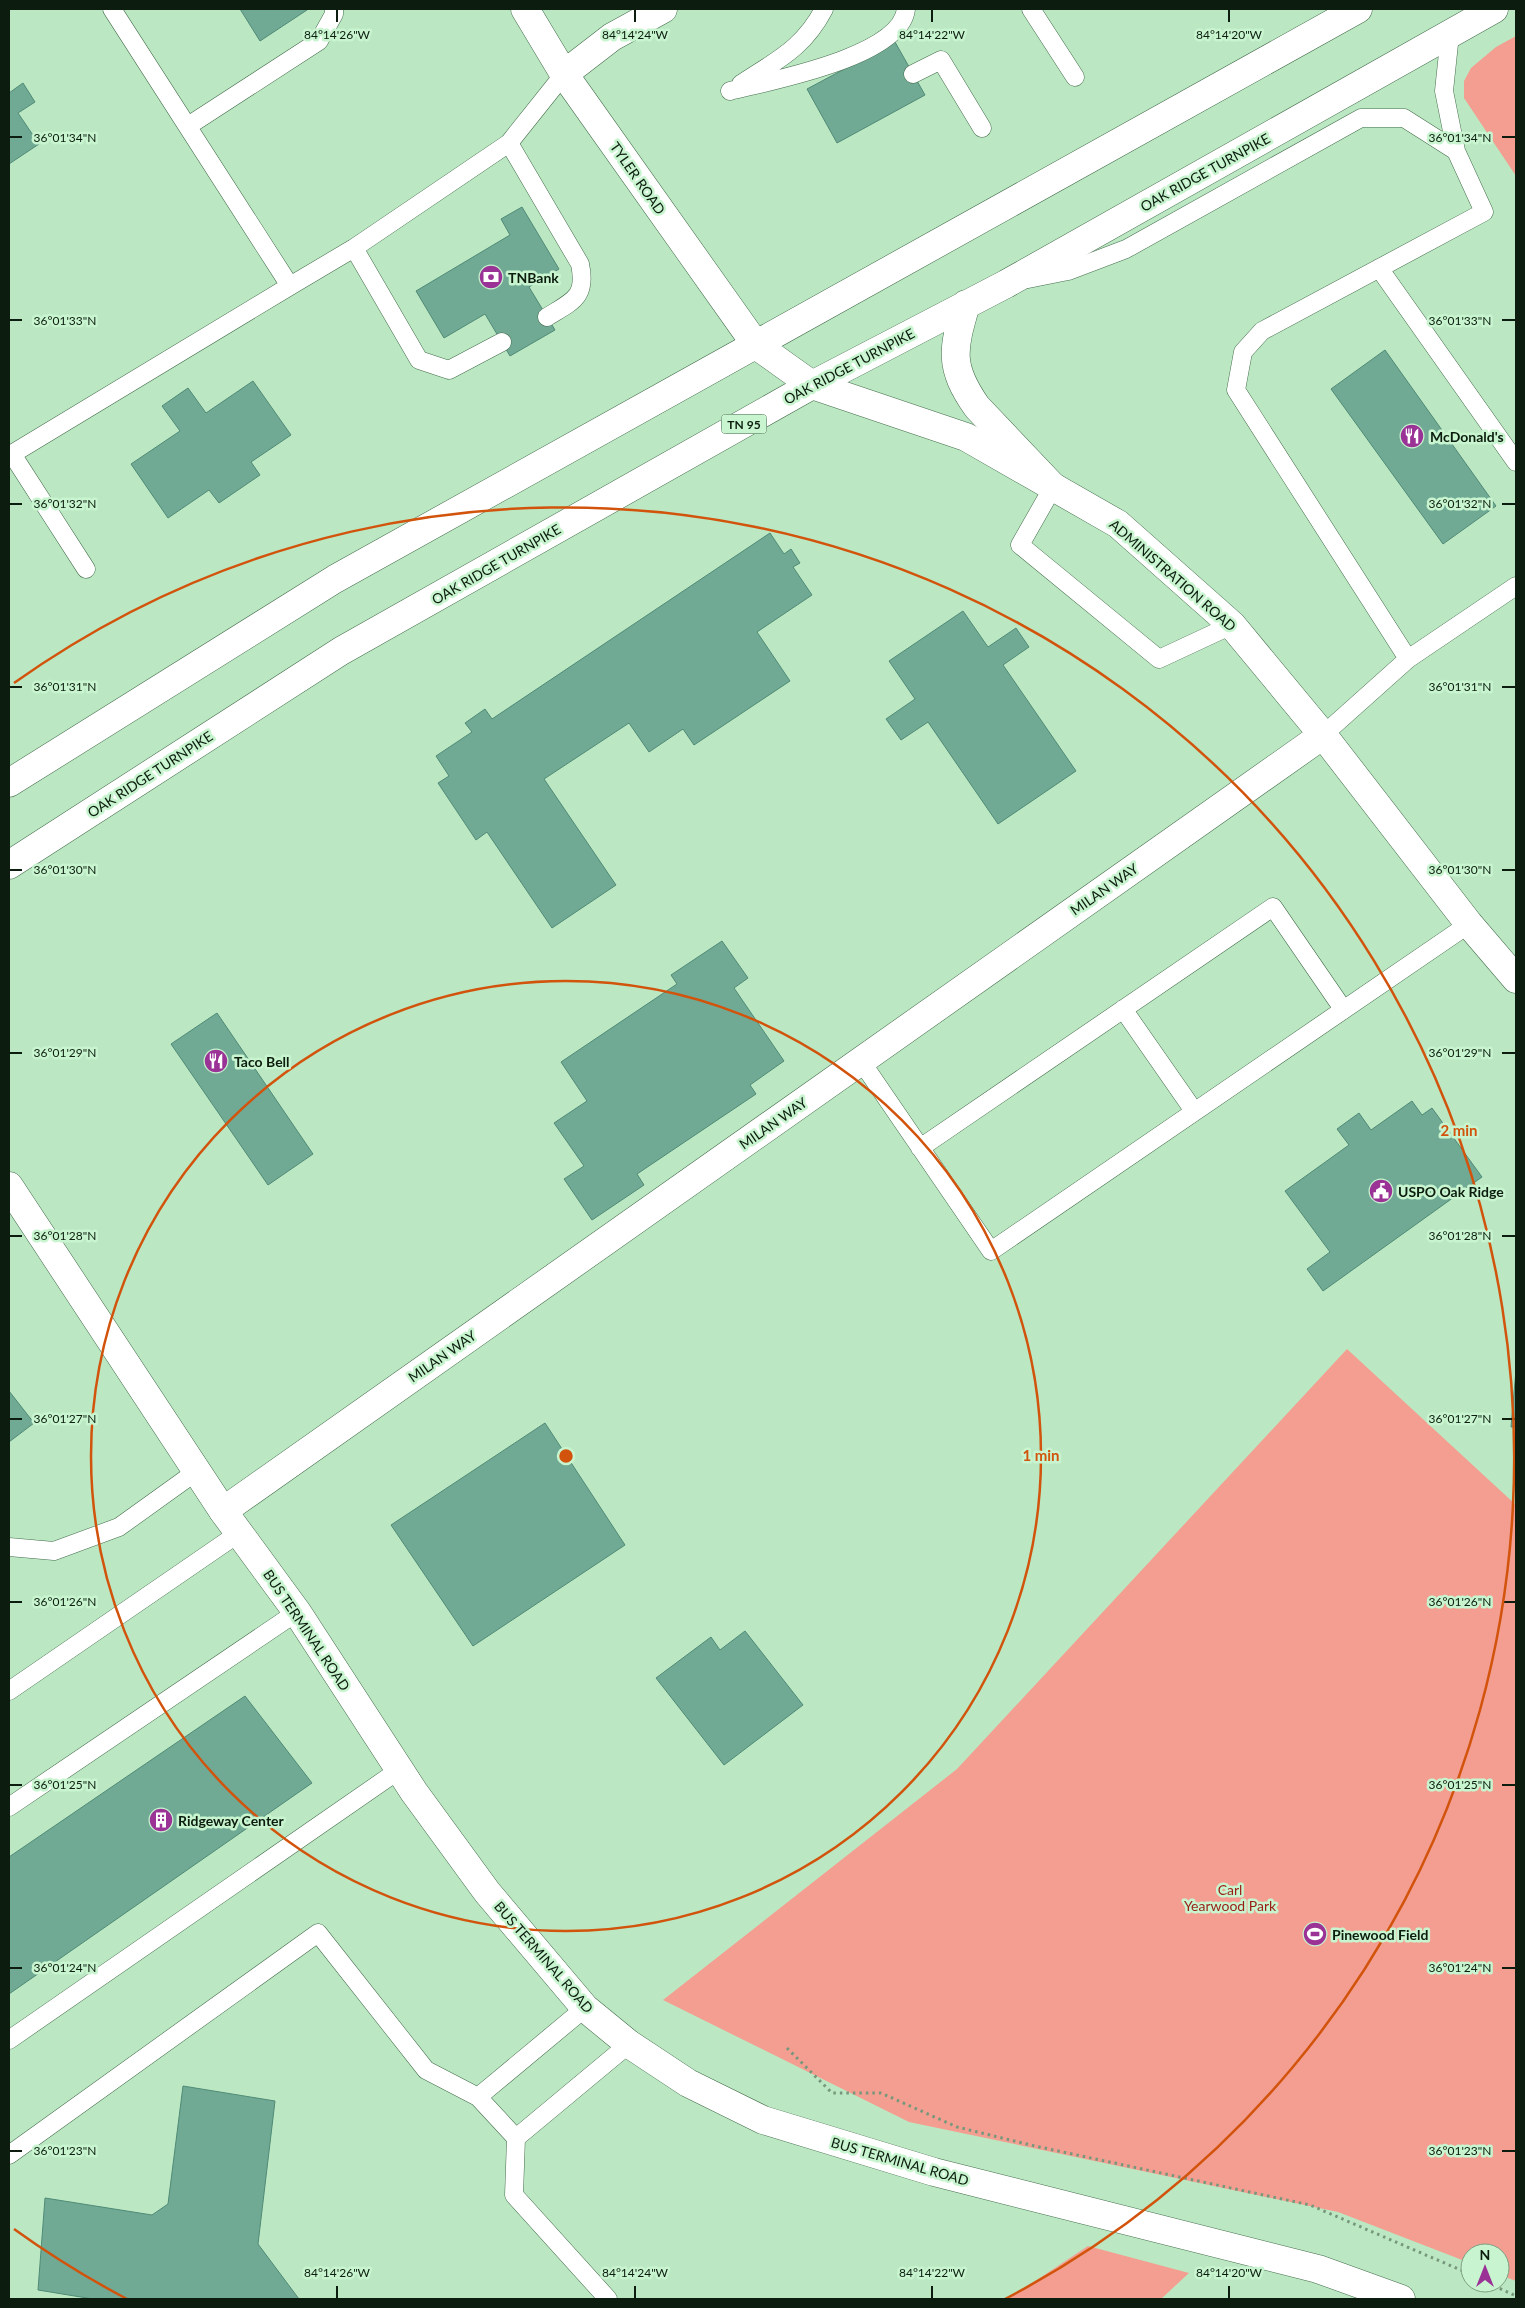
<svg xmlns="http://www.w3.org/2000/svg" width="1525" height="2308" font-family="Lato,sans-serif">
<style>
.green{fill:#f39e91}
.building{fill:#70aa95;stroke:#508a76}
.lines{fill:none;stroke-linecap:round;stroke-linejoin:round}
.service-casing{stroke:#456d4d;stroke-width:19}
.minor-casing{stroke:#456d4d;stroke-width:29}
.tertiary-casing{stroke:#456d4d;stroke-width:29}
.trunk-casing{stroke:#456d4d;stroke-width:29}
.path{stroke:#76977b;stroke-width:3;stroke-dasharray:2.5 4;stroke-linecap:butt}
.service{stroke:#fff;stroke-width:18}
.minor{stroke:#fff;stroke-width:28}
.tertiary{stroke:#fff;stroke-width:28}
.trunk{stroke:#fff;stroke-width:28}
.ticks{fill:none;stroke:#0c1d0f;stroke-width:2}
.ring{fill:none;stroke:#d2530c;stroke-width:2.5}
.labels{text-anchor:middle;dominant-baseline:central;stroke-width:5;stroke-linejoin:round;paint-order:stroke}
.shield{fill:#c8f5cf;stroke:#445e49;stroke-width:1}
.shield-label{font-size:12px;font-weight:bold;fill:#0c1d0f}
.street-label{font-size:14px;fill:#0c1d0f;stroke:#c8f5cf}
.poi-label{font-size:14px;font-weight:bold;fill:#0c1d0f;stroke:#c8f5cf;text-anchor:start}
.park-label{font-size:14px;fill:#981e15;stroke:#c8f5cf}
.ticks-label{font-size:12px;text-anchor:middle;fill:#0c1d0f;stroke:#c8f5cf;stroke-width:5;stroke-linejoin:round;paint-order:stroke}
.centre{fill:#d2530c;stroke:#c8f5cf;stroke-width:2.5}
.ring-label{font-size:15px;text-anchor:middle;font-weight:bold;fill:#d2530c;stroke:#c8f5cf;stroke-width:5;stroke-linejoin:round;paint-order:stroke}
</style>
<rect width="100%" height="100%" fill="#bbe8c2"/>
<path class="green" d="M1516,36V176L1464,98V81L1471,68L1496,47Z
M1347,1349L1516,1505V2281L1500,2275V2253H1470V2263L1338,2212L909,2122L663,2000L957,1769Z
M1088,2246L1189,2273L1161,2299H1008Z"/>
<path class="building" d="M240,9H306L307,10L260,41Z
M895,42L925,95L837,143L807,89Z
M23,83L35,102L18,113L39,144L9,164V93Z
M522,207L559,269L529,287L555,330L510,356L485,314L444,338L416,291L510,235L501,219Z
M1385,350L1496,506L1443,544L1331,389Z
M253,381L291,435L251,462L260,475L219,503L209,490L168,518L131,464L180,431L162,406L188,388L206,413Z
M770,533L784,554L791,549L800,563L793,567L812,595L757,632L790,681L694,745L683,729L649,752L629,723L544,779L616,885L552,928L487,832L476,840L438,783L449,776L436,756L472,732L465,723L485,709L492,719Z
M963,611L988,647L1016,628L1029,647L1003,665L1076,771L998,824L928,722L901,740L886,719L915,699L889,661Z
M722,941L748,978L734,988L784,1061L750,1085L756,1094L637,1174L644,1185L592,1220L564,1179L584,1166L554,1123L587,1101L561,1062L677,984L671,975Z
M217,1013L313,1154L268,1185L171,1044Z
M1412,1101L1422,1115L1432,1108L1482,1177L1323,1291L1307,1269L1330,1252L1285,1191L1349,1145L1337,1129L1359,1113L1371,1130Z
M1516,1370V1427H1511Z
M9,1391L34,1423L9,1442Z
M545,1423L625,1545L473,1646L391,1525Z
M745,1631L803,1705L724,1765L656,1678L711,1637L720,1650Z
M245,1696L312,1783L9,1994V1857Z
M183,2086L275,2101L258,2244L299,2299H93L38,2290L45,2198L152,2215L168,2204Z"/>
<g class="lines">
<g class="service-casing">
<path id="service" d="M1031,9L1075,77
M1450,34L1444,91L1456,151L1484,212L1262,331L1243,352L1236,390L1408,659L1516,586
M913,74L941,60L982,128
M741,84C777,60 803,49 824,9
M730,91C769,81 901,57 906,9
M188,126L319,41L334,14V9
M509,143L580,264C587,297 573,301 547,317
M354,248L419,360L449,370L502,342
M1379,268L1516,462
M1028,279L1068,271L1126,249L1361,118H1404L1456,151
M290,286L354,248L509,143L564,74
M1053,487L1020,545L1159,659L1232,625
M86,569L12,454L290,286L112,9
M1323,735L1408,659
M1123,1009L1194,1111
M861,1061L991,1251L1469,924
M920,1148L1273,907L1343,1009
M9,1547L54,1551L119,1527L197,1471
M9,1691L239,1533
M9,1807L297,1612
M9,2040L399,1770
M478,2097L585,2008
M516,2138L629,2044
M9,2155L318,1933L426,2070L478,2097L516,2138L514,2195L608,2299"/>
</g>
<g class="minor-casing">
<path id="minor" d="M525,9L564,74L756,345
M564,74L612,37L663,9
M812,385L966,437L1118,524L1232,625L1323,735L1469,924L1516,979
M223,1511L1323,735"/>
</g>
<g class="tertiary-casing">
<path id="tertiary" d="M9,1186L223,1511L297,1612L414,1792L487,1892L585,2008L629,2044L688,2083L763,2120L934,2172L1318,2269L1401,2299"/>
</g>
<g class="trunk-casing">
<path id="trunk" d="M966,304C953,349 948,366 977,407L1053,487
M756,345L812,385
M9,783L335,579L1358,9
M9,865L341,651L812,385L1006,284L1494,9"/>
</g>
<path class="path" d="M787,2048L832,2093H881L957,2127L1035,2146L1310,2205L1470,2274
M1488,2283L1516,2296"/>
<use href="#service" class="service"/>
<use href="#minor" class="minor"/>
<use href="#tertiary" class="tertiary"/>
<use href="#trunk" class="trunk"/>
</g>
<path class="ticks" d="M337,10V22M635,10V22M932,10V22M1229,10V22M10,137H22M1502,137H1515M10,320H22M1502,320H1515M10,504H22M1502,504H1515M10,687H22M1502,687H1515M10,870H22M1502,870H1515M10,1053H22M1502,1053H1515M10,1236H22M1502,1236H1515M10,1419H22M1502,1419H1515M10,1602H22M1502,1602H1515M10,1785H22M1502,1785H1515M10,1968H22M1502,1968H1515M10,2151H22M1502,2151H1515M337,2286V2298M635,2286V2298M932,2286V2298M1229,2286V2298"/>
<g class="ring">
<circle cx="566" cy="1456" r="475"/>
<path d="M127 2299A950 950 0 0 1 14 2229M14 683A950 950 0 1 1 1005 2299"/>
</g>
<defs>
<g id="bank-disc" transform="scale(1.25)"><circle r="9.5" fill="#9b3397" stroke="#c8f5cf"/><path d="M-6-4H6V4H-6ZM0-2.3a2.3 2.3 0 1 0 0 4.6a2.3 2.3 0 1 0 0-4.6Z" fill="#fff"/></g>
<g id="restaurant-disc" transform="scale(1.25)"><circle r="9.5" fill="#9b3397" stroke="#c8f5cf"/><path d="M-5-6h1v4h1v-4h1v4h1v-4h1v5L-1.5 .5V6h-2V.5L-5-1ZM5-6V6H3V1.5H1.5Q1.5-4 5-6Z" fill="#fff"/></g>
<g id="civic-disc" transform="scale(1.25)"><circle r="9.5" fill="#9b3397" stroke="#c8f5cf"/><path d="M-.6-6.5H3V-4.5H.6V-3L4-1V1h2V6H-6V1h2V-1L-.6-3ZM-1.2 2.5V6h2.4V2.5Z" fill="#fff"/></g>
<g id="building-disc" transform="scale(1.25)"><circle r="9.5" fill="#9b3397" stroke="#c8f5cf"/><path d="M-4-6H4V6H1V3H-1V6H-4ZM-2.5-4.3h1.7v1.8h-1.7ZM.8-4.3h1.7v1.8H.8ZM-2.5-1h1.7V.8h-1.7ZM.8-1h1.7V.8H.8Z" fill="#fff"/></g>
<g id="stadium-disc" transform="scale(1.25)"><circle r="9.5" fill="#9b3397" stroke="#c8f5cf"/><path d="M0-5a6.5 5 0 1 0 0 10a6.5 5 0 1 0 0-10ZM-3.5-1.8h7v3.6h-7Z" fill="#fff"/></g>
</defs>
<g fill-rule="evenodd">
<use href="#bank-disc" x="491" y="277"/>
<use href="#restaurant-disc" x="1412" y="436"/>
<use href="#restaurant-disc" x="216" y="1061"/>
<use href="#civic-disc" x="1381" y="1191"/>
<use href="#building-disc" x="161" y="1820"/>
<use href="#stadium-disc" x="1315" y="1934"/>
</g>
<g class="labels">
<rect class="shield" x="721.5" y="414.5" width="45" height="19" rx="4"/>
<g class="shield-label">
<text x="744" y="424">TN 95</text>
</g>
<g class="street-label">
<text transform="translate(1205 172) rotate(-29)">OAK RIDGE TURNPIKE</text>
<text transform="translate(638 178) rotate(55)">TYLER ROAD</text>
<text transform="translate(849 366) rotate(-28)">OAK RIDGE TURNPIKE</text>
<text transform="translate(496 564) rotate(-30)">OAK RIDGE TURNPIKE</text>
<text transform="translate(1173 575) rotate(41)">ADMINISTRATION ROAD</text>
<text transform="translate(150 774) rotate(-33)">OAK RIDGE TURNPIKE</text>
<text transform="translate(1104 889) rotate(-35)">MILAN WAY</text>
<text transform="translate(773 1123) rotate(-35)">MILAN WAY</text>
<text transform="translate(442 1356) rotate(-35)">MILAN WAY</text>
<text transform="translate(307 1630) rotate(56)">BUS TERMINAL ROAD</text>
<text transform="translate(544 1957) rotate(49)">BUS TERMINAL ROAD</text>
<text transform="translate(900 2161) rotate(16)">BUS TERMINAL ROAD</text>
</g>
<g class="poi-label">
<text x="508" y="277">TNBank</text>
<text x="1430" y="436">McDonald's</text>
<text x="234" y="1061">Taco Bell</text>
<text x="1398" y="1191">USPO Oak Ridge</text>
<text x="178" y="1820">Ridgeway Center</text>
<text x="1332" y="1934">Pinewood Field</text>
</g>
<g class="park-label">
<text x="1230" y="1889">Carl<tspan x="1230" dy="16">Yearwood Park</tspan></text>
</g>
</g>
<g class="ticks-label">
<text x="337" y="39">84°14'26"W</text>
<text x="635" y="39">84°14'24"W</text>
<text x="932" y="39">84°14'22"W</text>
<text x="1229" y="39">84°14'20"W</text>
<text x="65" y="142">36°01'34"N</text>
<text x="1460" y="142">36°01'34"N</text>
<text x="65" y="325">36°01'33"N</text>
<text x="1460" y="325">36°01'33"N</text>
<text x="65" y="508">36°01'32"N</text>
<text x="1460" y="508">36°01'32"N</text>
<text x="65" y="691">36°01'31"N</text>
<text x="1460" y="691">36°01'31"N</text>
<text x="65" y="874">36°01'30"N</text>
<text x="1460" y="874">36°01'30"N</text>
<text x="65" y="1057">36°01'29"N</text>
<text x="1460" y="1057">36°01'29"N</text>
<text x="65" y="1240">36°01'28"N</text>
<text x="1460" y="1240">36°01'28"N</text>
<text x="65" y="1423">36°01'27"N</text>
<text x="1460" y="1423">36°01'27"N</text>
<text x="65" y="1606">36°01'26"N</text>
<text x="1460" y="1606">36°01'26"N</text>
<text x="65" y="1789">36°01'25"N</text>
<text x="1460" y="1789">36°01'25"N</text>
<text x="65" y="1972">36°01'24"N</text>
<text x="1460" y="1972">36°01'24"N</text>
<text x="65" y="2155">36°01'23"N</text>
<text x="1460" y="2155">36°01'23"N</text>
<text x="337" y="2277">84°14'26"W</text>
<text x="635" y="2277">84°14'24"W</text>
<text x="932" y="2277">84°14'22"W</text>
<text x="1229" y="2277">84°14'20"W</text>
</g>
<circle cx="566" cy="1456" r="8" class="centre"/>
<g class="ring-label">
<text x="1459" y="1136">2 min</text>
<text x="1041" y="1461">1 min</text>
</g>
<rect width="1525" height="2308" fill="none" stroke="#0c1d0f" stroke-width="20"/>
<g transform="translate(1485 2268)"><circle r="24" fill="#c8f5cf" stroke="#7d9f82"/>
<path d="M0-4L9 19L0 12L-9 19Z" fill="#9b3397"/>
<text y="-8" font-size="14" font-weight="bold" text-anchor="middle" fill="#0c1d0f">N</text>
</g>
</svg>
